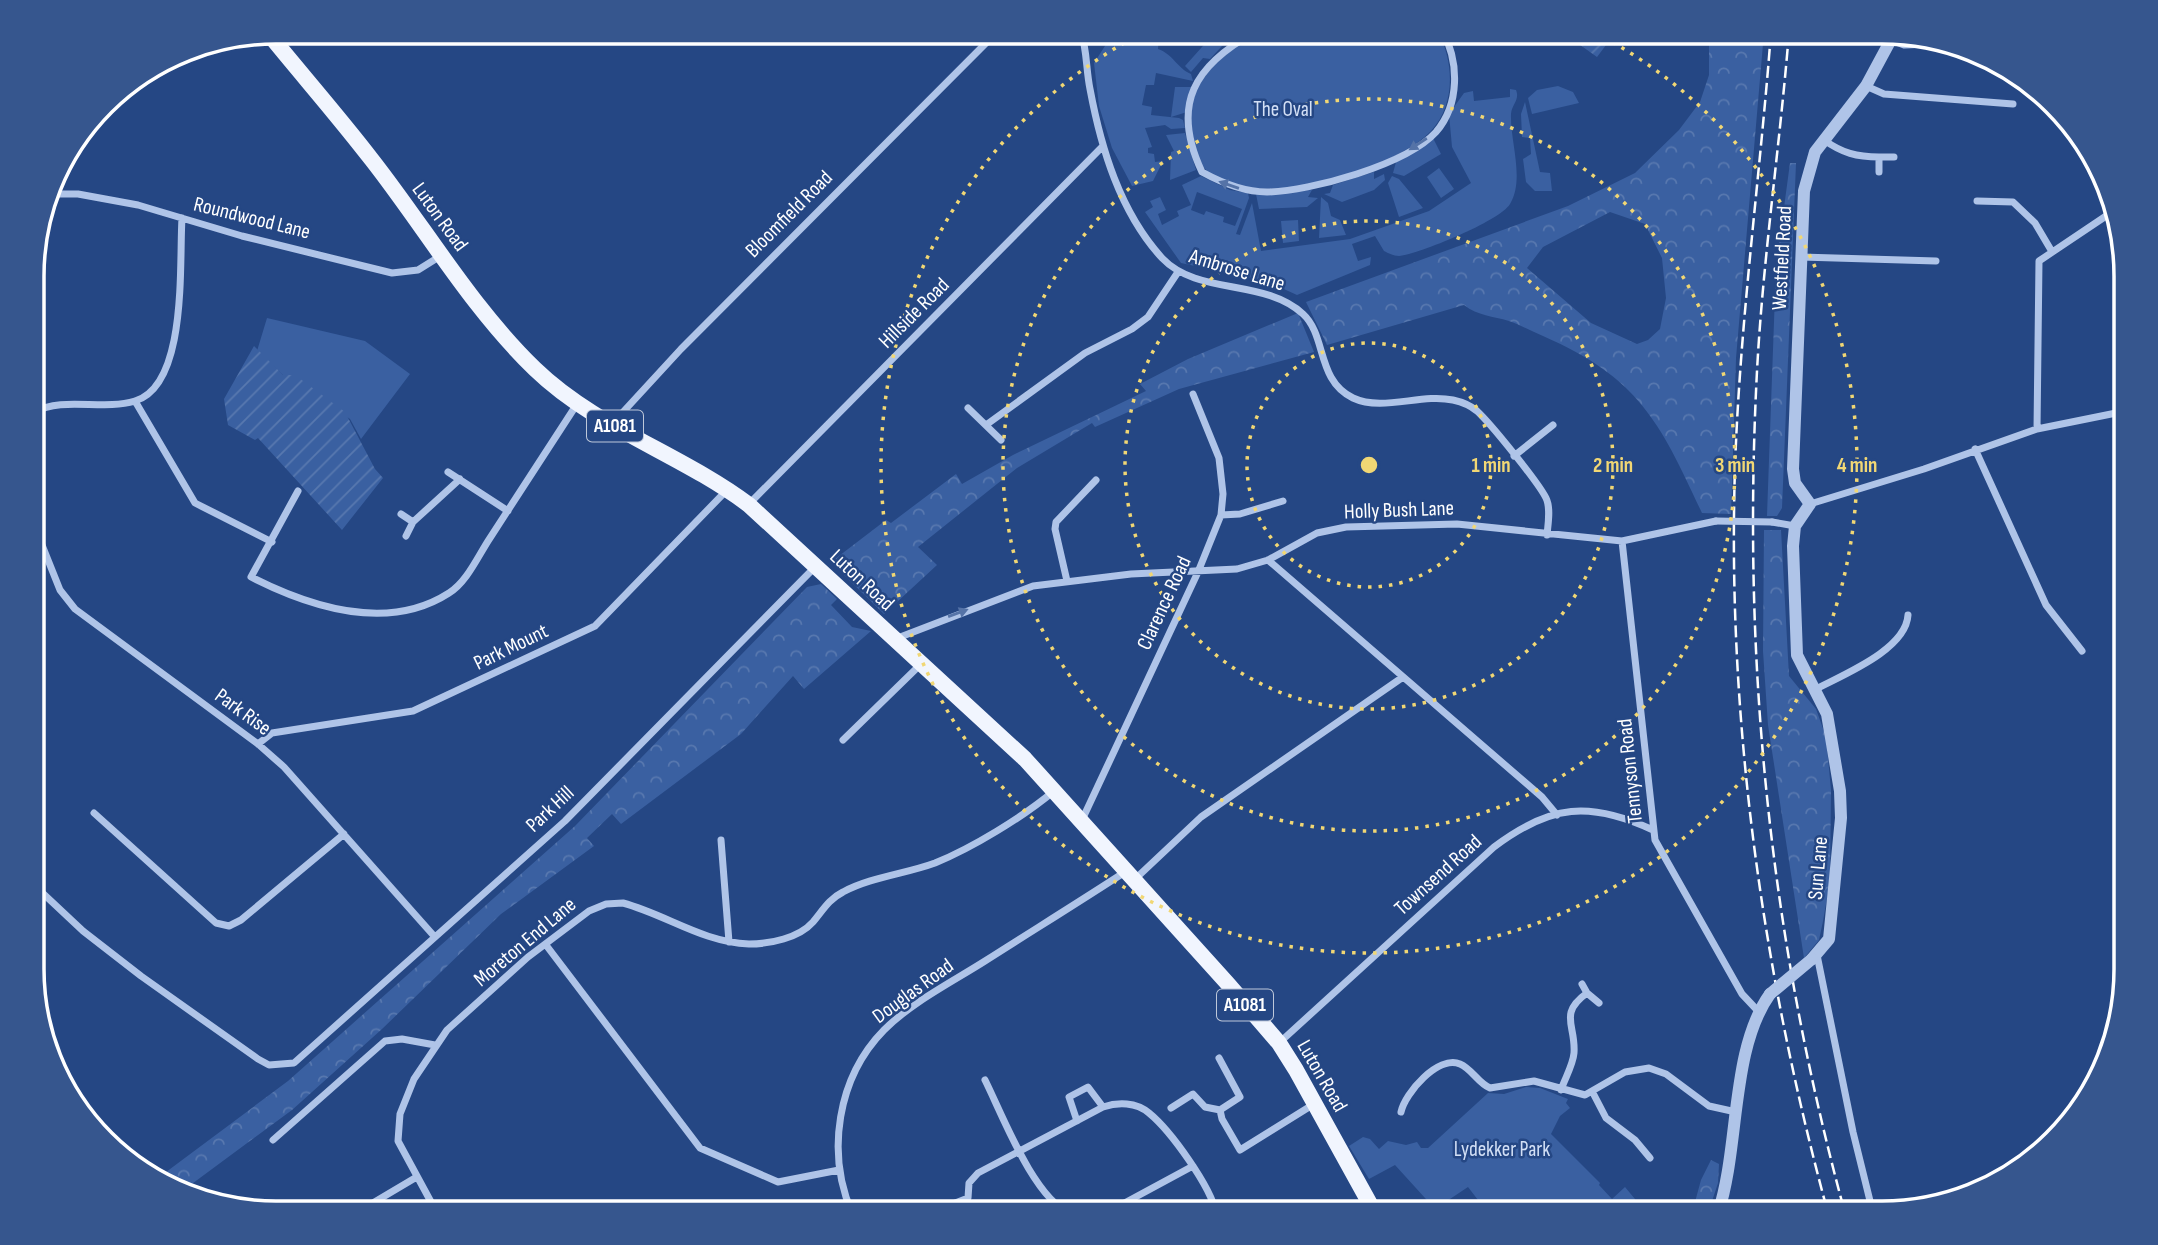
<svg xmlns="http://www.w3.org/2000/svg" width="2158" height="1245" font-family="'Sofia Sans Condensed',sans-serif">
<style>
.green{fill:#3a60a1;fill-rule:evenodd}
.forest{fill:url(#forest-crowns);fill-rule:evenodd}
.garden{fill:url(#garden-furrows)}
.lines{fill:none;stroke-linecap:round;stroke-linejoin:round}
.minor{stroke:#afc4e8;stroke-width:7}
.tertiary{stroke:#afc4e8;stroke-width:12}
.primary{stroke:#f1f5fe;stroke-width:16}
.rail{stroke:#fff;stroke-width:2.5;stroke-dasharray:12 5;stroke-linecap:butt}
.minor-bridge{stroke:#afc4e8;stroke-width:7}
.tertiary-bridge{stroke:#afc4e8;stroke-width:12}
.oneway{fill:#5573a7}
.ring{fill:none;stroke:#f1d774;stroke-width:3.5;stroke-dasharray:3.5 7}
.labels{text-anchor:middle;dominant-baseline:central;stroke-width:5;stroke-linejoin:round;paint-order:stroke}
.shield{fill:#254784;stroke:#bec8da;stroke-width:2}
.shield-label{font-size:19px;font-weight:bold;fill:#fff}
.park-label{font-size:21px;fill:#d3e0f6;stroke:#254784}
.street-label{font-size:21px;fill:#fff;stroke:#254784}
.rim{fill:none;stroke:#fff;stroke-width:3.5}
.centre{fill:#f1d774;stroke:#254784;stroke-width:3.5}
.ring-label{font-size:21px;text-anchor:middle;font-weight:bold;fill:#f1d774;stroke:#254784;stroke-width:5;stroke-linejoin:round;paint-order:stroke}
</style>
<defs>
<pattern id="forest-crowns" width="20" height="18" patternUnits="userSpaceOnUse" patternTransform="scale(1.75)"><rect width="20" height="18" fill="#3a60a1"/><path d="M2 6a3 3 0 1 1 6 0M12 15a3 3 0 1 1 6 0" fill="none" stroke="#5878af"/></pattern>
<pattern id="garden-furrows" width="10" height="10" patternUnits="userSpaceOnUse" patternTransform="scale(1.75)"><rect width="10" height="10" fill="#3a60a1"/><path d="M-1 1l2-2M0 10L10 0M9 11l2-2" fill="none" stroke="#5878af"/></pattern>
</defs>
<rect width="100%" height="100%" fill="#254784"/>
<path class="green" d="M1114,32H1163L1159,35L1158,49C1173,54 1177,68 1191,74L1193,81L1156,73L1154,85H1146L1142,105L1152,107L1151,115L1179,118L1183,120L1185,128L1171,129L1165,125L1145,128L1152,147L1148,148V153L1154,154L1155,162L1163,161L1153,181L1132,186L1112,148L1099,106L1094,63Z
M1222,32H1235L1232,41L1222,46L1210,59L1203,58L1191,72L1185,66L1210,38Z
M1261,32H1438C1454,62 1456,104 1431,131C1393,171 1253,213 1208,172C1196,161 1192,138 1191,123C1188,78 1226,52 1261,32Z
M1465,32H1519L1526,42L1503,44L1480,39L1466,44Z
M1558,86L1573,92L1579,103L1532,114L1528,98L1537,90Z
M1175,87H1191L1187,112L1171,117Z
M1510,89L1516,90C1520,100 1512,104 1511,114C1510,142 1525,179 1510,204C1500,221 1419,254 1399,256C1394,256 1388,253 1384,251L1375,236L1352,244L1358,261L1371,257L1370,265L1297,295L1266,281L1181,263L1145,212L1153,207L1150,201L1160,197L1166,210L1158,214L1162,225L1179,216L1177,211L1191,205L1182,185L1201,176L1230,190L1248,193L1249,198L1236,234L1240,235L1252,203L1261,251L1350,239L1429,211L1471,183L1452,147L1449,114L1464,93L1473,91L1474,101L1510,97ZM1197,192L1242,209L1235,226L1223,222L1224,217L1206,211L1204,215L1191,210Z
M1525,102L1540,172L1550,173L1552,191H1535L1526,182L1523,159L1531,154L1530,138L1522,137L1521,114Z
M1185,133L1196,170L1170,180L1171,152L1174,151L1166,135Z
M1433,138L1441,154L1404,176L1393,173L1396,162Z
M1439,168L1454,189L1441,198L1427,177Z
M1374,172V179L1384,174L1385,180L1374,190L1342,202L1324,194L1330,193L1333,185Z
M1392,176L1399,179L1423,208L1399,217L1388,183Z
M1312,190L1308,197L1318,198L1307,207L1259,209L1256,194Z
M1321,197L1328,203L1331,216L1340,220L1346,235L1319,238Z
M1298,220L1299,241L1283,243L1281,221Z
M267,318L365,341L410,374L361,439L350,419L283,375L257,351Z
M1526,1087L1540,1088L1568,1099L1566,1103L1570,1108L1560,1116L1551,1134L1600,1183L1599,1185L1612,1199L1625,1187L1635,1199L1638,1208L1625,1213H1488L1468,1187L1435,1209L1395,1165L1369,1179L1349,1146L1363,1137L1370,1139L1379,1149L1388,1141L1406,1145L1417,1142L1421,1148H1428L1488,1093L1504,1094Z"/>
<path class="forest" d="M1709,32H1764L1736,358L1731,514L1702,513C1660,422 1639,378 1543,336C1532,331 1520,325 1509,321C1493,316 1478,316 1464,305L1327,345L1306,302L1568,206L1635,173L1679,130L1700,102L1709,75ZM1610,212L1645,224L1662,258L1666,298L1660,329L1648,340L1637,344L1591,323L1527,268L1543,247Z
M1790,163H1796L1782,508L1777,516H1767L1776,267Z
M1298,313L1314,352L1179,389L1095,427L1092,423L1017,468L918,547L937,565L884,614L845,576L835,559L886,520L891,523L956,474L962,484L1013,455L1146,391L1140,384L1188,359Z
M1764,530H1781L1789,676L1816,709L1826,737L1831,790L1830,881L1823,921L1819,940L1804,958L1768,725L1763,651Z
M821,584L837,599L831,605L852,627L871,631L804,689L793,676L741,734L621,824L612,814L587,838L594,846L501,914L382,1029L292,1110L185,1189L154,1181L288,1081L575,826L807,587Z
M1711,1160L1719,1164L1718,1183L1708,1213H1692L1701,1180Z"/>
<path class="garden" d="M1562,32H1588L1606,45L1597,57Z
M254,346L283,375H295L345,412L375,469L383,478L342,530L258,438L255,440L228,425L224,399Z"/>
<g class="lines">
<path class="minor" d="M1081,32C1087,49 1086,70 1090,89C1101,148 1120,212 1162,258C1198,296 1264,278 1303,314C1327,336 1316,380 1353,398C1383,412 1421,393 1453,400C1462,402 1470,405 1477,411C1491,424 1538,482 1546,498C1551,508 1548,524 1547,535
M1255,32C1195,65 1170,104 1202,172C1222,183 1243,192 1267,192C1311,191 1406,165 1436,132C1460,104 1459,62 1443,32
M1891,40L1904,45L1929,44
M1866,86L1884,94L2013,104
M1824,140C1842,153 1857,157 1879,157V172
M1879,157H1894
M49,194H78L138,205L242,236L392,273L418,270L442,255
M1977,201L2013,202L2035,223L2051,250
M1801,257L1936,261
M135,401L195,503L272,542
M968,408L1001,440
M34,412C64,396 102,411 135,401C188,385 179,263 182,218
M612,424L681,349L997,32
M986,425L1085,353L1132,329L1148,317L1178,272
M2037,429L2039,261L2112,212
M1975,449L2046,605L2082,651
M1514,456L1553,425
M448,472L508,511
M298,491L251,577C310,607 387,633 449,593C467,582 478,556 490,538C519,494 548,449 577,404
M749,504L1103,146
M1810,504L1924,469L2037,429L2126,411
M401,514L413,522L460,479
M1221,515L1240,514L1283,501
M1772,522L1795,526
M34,525L60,590L75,609L258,744L284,767L434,936
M406,536L413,522
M1622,541L1655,840L1742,994L1758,1011
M1268,560L1542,797L1557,815
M1067,581L1055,529L1056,522L1096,480
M895,639L1033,586L1131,574L1237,569L1268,560L1317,533L1346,527L1457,524L1622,541L1716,521
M1814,690C1842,675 1906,650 1908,615
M843,740L921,664
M258,744L272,733L413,711L595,626L727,490
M94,813L216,923L229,926L241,920L344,834
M1082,820L1198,572L1221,515L1223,494L1219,458L1193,394
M721,840L729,942
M1133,881L1201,817L1403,677
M34,885L83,931L141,976L258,1059L269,1065L294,1063L565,821L815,567
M546,945L700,1148L778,1182L839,1170
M1817,955L1853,1132L1873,1213
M1582,984L1587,993
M1279,1043L1494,847C1551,804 1590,801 1653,830
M1219,1058L1240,1097L1220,1110
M985,1080C1002,1114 1034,1199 1070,1213
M1561,1090C1565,1078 1573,1065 1574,1053C1576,1025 1558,1014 1587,993L1599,1003
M1593,1093L1606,1118L1635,1140L1650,1158
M1171,1108L1193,1094L1205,1107L1220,1110L1222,1119L1240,1150L1314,1104
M1401,1112C1405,1093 1438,1055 1460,1064C1472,1069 1478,1083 1490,1088L1534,1081L1585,1095L1625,1072L1649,1068L1666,1074L1709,1106L1736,1112
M1077,1121L1069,1097L1088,1087L1103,1107
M273,1140L385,1041L402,1039L435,1045
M356,1213L415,1178
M437,1213L398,1141L400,1114L414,1079L447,1030L528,957L589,911L606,904L623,903C667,915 702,942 749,944C770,944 799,938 813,922C823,910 829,899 843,892C871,877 905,874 935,863C972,848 1023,817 1054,791
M852,1213C826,1153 837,1078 884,1030C912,1002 952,982 985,961C1032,931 1079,902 1125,872
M930,1213L968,1198L969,1183L978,1173L1103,1107C1118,1102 1136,1102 1149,1113C1171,1131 1211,1187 1216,1213
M1106,1213L1193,1166"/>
<path class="tertiary" d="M1812,959L1829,939L1841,818L1840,791L1827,714L1797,655L1793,546L1795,526L1810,504L1795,483L1793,469L1804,191L1815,152L1866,86L1894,34
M1718,1213C1740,1147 1730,1050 1770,994"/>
<path class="primary" d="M268,33C302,75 339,117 372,160C426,229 471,307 535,369C596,428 681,454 749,505L1025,759L1228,984L1279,1043L1296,1070L1375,1213"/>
<path class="rail" d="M1771,32C1760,177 1740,321 1735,467C1727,718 1762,971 1828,1213
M1789,32C1780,145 1763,258 1757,371C1742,659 1769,935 1845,1213"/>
<path class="minor-bridge" d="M1716,521L1772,522"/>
<path class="tertiary-bridge" d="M1770,994L1812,959"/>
</g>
<defs><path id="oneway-solid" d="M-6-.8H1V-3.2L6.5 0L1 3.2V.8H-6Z" transform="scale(1.75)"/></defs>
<g class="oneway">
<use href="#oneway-solid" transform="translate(1418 144) rotate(147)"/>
<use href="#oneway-solid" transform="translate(1229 185) rotate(-161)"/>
<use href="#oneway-solid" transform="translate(958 613) rotate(-20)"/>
</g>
<g class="ring">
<circle cx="1369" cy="465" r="122"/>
<circle cx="1369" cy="465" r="244"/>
<circle cx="1369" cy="465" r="366"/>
<path d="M1594 32A488 488 0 1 1 1144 32"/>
</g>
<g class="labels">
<g class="shield">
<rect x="587" y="410.5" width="56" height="31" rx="5"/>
<rect x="1217" y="989.5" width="56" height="31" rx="5"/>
</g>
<g class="shield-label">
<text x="615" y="426">A1081</text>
<text x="1245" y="1005">A1081</text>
</g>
<g class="park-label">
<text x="1283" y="109">The Oval</text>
<text x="1502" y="1149">Lydekker Park</text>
</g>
<g class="street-label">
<text transform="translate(789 214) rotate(-45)">Bloomfield Road</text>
<text transform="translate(440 217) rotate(54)">Luton Road</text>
<text transform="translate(252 218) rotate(14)">Roundwood Lane</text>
<text transform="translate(1782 258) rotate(-87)">Westfield Road</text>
<text transform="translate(1237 270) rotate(17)">Ambrose Lane</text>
<text transform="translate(914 313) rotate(-45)">Hillside Road</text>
<text transform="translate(1399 510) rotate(-2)">Holly Bush Lane</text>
<text transform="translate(862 580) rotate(43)">Luton Road</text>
<text transform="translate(1164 603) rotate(-65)">Clarence Road</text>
<text transform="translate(511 647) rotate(-26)">Park Mount</text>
<text transform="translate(243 712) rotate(36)">Park Rise</text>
<text transform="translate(1630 771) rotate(-96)">Tennyson Road</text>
<text transform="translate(550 809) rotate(-43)">Park Hill</text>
<text transform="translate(1818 868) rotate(-85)">Sun Lane</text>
<text transform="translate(1438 875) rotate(-42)">Townsend Road</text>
<text transform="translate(525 942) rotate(-40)">Moreton End Lane</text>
<text transform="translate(913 991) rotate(-36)">Douglas Road</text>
<text transform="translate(1322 1076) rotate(60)">Luton Road</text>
</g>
</g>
<path d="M0 0H2158V1245H0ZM276 44H1882A232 232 0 0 1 2114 276V969A232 232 0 0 1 1882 1201H276A232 232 0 0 1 44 969V276A232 232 0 0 1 276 44Z" fill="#36568e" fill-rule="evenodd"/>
<path class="rim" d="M276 44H1882A232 232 0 0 1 2114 276V969A232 232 0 0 1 1882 1201H276A232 232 0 0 1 44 969V276A232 232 0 0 1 276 44Z"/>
<circle cx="1369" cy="465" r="10" class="centre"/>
<g class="ring-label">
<text x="1491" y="472">1 min</text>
<text x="1613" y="472">2 min</text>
<text x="1735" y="472">3 min</text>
<text x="1857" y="472">4 min</text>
</g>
</svg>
